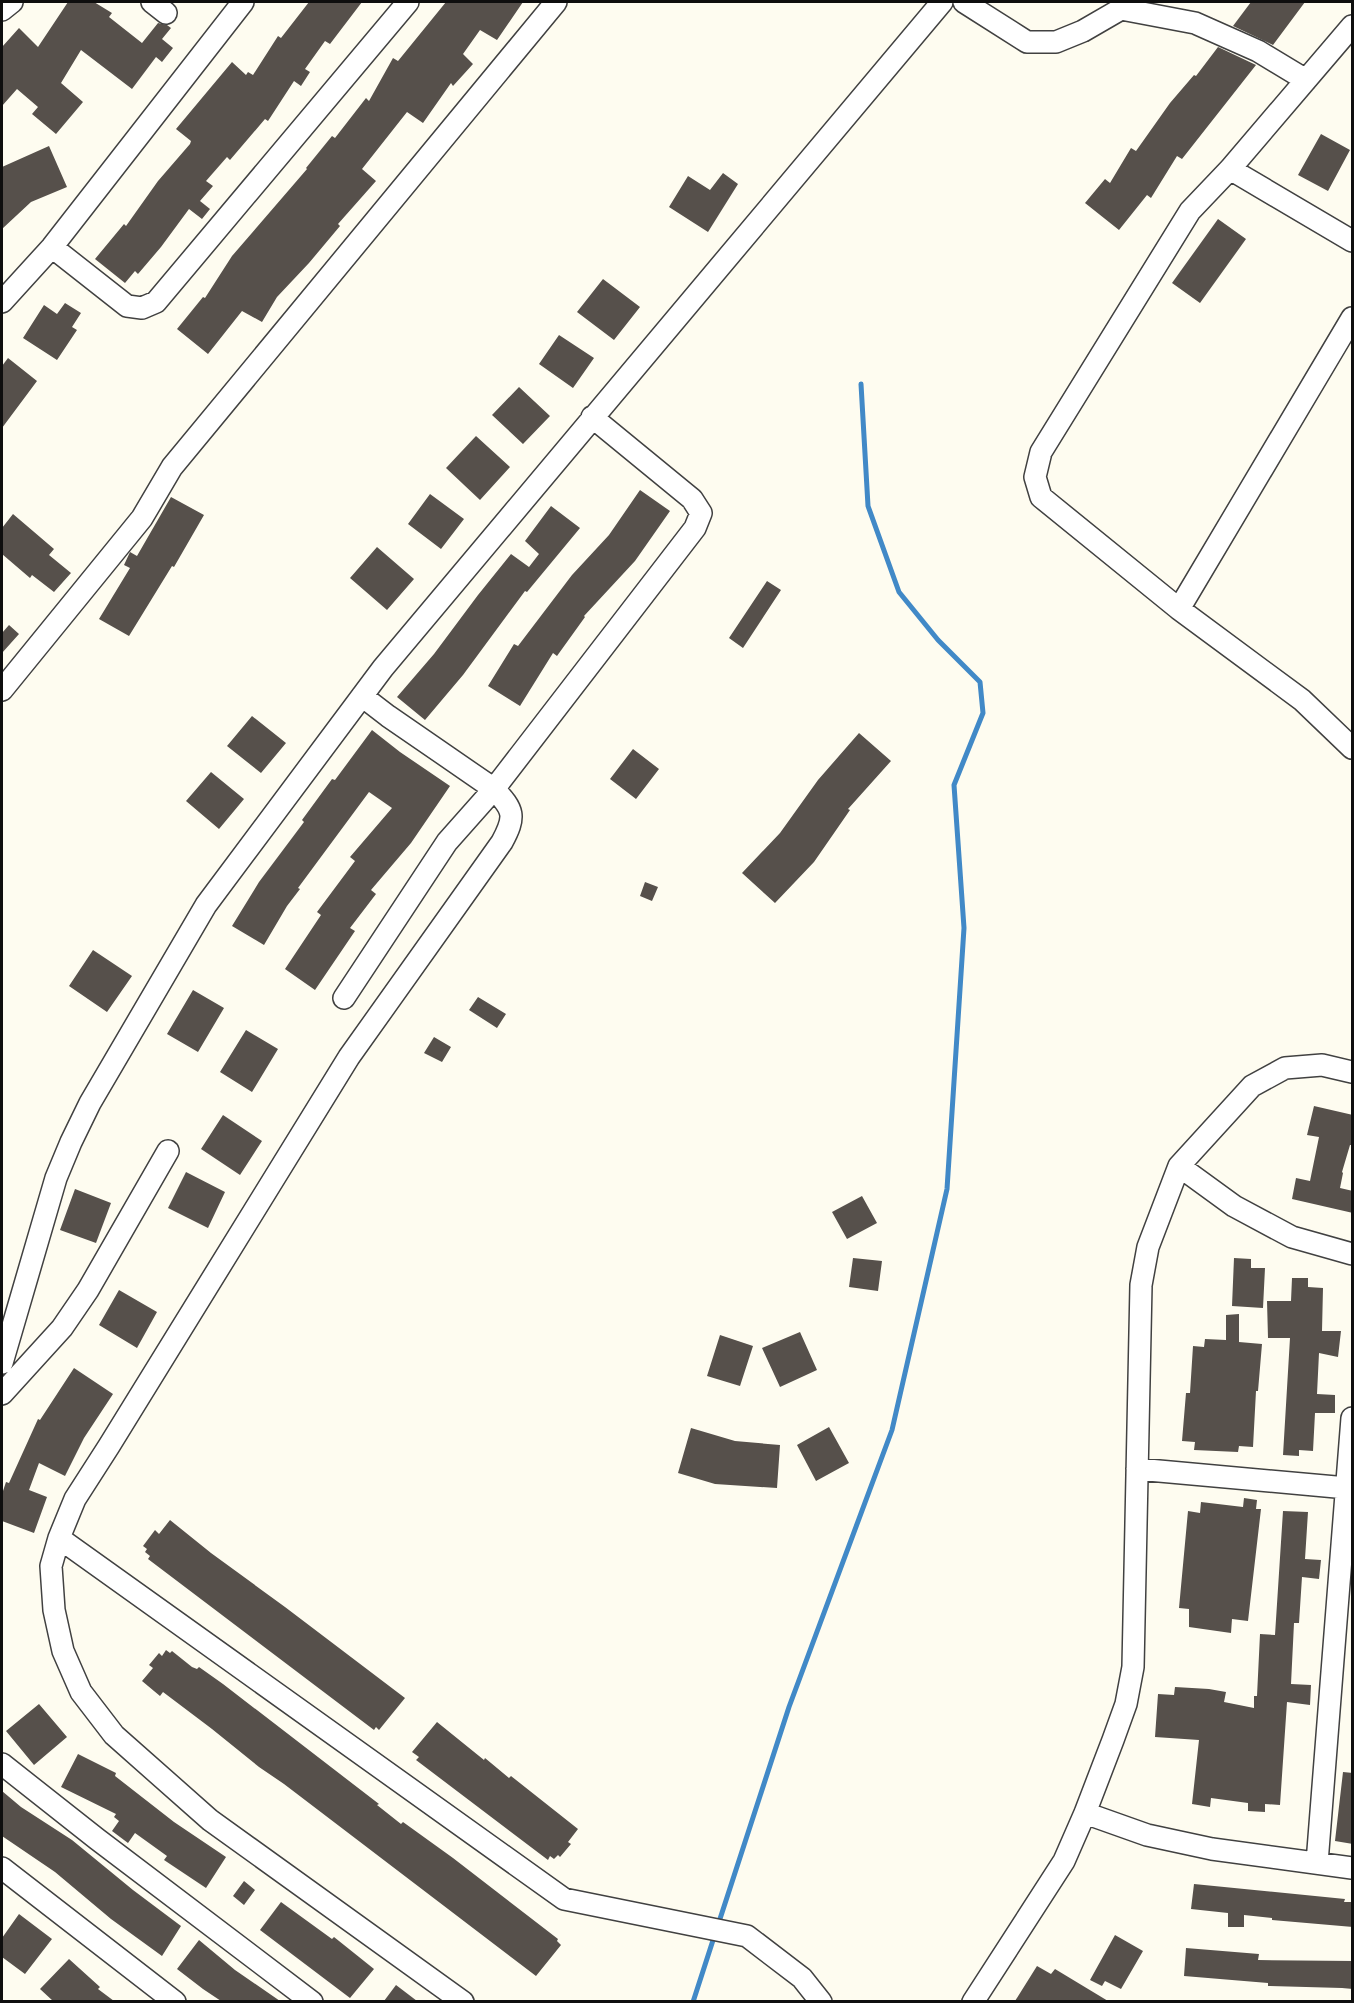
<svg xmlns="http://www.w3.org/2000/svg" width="1354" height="2003" font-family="Spectral,serif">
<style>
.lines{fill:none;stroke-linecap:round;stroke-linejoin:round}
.stream{stroke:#4189c7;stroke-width:5}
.building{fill:#56504b}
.minor-casing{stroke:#414141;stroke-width:24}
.minor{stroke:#fff;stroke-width:21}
</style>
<rect width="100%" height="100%" fill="#fefcf0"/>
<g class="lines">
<path class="stream" d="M718,1925L789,1707L892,1430L947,1189L964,928L954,785L983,713L980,682L938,640L899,592L868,506L861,384
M693,2002L715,1934"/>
</g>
<path class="building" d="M68,2H94L112,13L109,17L142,43L158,23L167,25L171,28L162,39L173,48L162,62L156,57L132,89L81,50L61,83L83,102L56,134L32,114L38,107L17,89L2,106V47L19,28L38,47Z
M309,2H362L330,44L325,41L305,69L310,72L301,86L294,81L268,121L265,119L230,160L227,157L206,181L213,186L200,201L210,209L202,219L189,209L161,247L138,274L135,271L125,283L95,259L124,224L126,226L158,181L190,144L191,141L176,129L232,62L246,75L248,72L253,75L278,36L281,38Z
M446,2H523L497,40L480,30L463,54L473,64L453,86L451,83L423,123L407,112L362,169L376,181L338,224L340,226L309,263L277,297L262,322L242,311L208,354L177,329L203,297L205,298L232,256L307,169L306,168L332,136L335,138L366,98L369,101L393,58L398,61Z
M1251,2H1305L1273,45L1233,26Z
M1218,47L1256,65L1182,159L1177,156L1151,198L1147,195L1119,230L1085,203L1105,179L1110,183L1131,148L1136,151L1170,103L1194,75L1196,76Z
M1321,134L1350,150L1328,191L1298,175Z
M49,146L67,187L31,202L2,229V167Z
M723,173L738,184L708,232L669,207L688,176L710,190Z
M1218,219L1246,239L1200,303L1172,283Z
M603,279L640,307L614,340L577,312Z
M65,303L81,313L72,327L77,330L57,360L23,338L44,305L57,314Z
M559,335L594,358L573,388L539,364Z
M8,358L37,381L2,428V366Z
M519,387L550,416L523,444L492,415Z
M476,436L510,467L480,500L446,468Z
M640,490L670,511L635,561L584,616L585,617L557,656L553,653L520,706L488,686L514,644L518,646L572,575L609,535Z
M430,494L464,519L441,549L408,524Z
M171,497L204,515L174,567L172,566L129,636L99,619L130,568L124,565L130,552L137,556Z
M551,506L580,528L527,592L525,591L463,675L425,720L397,697L434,654L478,595L511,554L529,567L539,554L525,541Z
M13,514L54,549L49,555L71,573L54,592L32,575L30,578L2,554V528Z
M377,547L414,579L387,610L350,578Z
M767,581L781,590L743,648L729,638Z
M9,625L19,634L2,653V633Z
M252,716L286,743L261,773L227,746Z
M372,730L400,752L450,786L411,843L371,890L376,894L350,928L355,931L315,990L285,969L321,915L317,912L355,861L350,857L392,808L369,792L298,888L300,889L287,906L264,945L232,926L259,882L304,822L302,820L332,779L335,780Z
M859,733L891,761L848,809L850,810L814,862L775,903L742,873L780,833L818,780Z
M633,749L659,769L636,799L610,779Z
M211,772L244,799L219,829L186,801Z
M645,882L658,887L652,901L640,896Z
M93,950L132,976L107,1012L69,986Z
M193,990L224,1008L198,1052L167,1034Z
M478,997L506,1014L497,1028L469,1010Z
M246,1030L278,1049L252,1092L220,1072Z
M434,1037L451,1047L442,1062L424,1053Z
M1314,1106L1353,1115V1145H1350L1342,1172L1343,1173L1340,1188L1353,1191V1213L1292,1199L1296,1178L1310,1181L1319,1137L1307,1135Z
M223,1115L262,1141L240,1175L201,1149Z
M186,1172L225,1192L208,1228L168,1208Z
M75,1189L111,1203L96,1243L60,1230Z
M862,1196L877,1223L847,1239L832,1212Z
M853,1258L882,1261L878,1291L849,1287Z
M1234,1258L1251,1259V1268H1265L1263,1308L1232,1306Z
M1292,1278H1308V1287L1323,1288L1322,1331H1341L1338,1357L1319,1353L1317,1394L1335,1395V1413H1315L1313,1451L1299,1450V1456L1283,1455L1290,1338H1268L1267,1301H1291Z
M119,1290L157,1312L137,1348L99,1325Z
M1239,1314V1342L1262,1344L1258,1391H1256L1253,1447L1239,1446L1238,1452L1194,1450L1195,1442L1182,1441L1186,1393H1190L1193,1346L1204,1347L1205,1339L1226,1340V1315Z
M800,1332L817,1370L780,1387L762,1348Z
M720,1335L753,1346L740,1386L707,1376Z
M74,1368L113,1394L84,1438L65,1476L39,1463L29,1490L47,1497L34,1533L2,1521V1494L6,1482L9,1483L38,1419L40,1420Z
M829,1427L849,1463L816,1481L797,1445Z
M691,1428L735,1441L780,1445L777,1488L715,1484L678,1473Z
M1244,1498L1257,1500L1256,1509H1261L1248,1621L1232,1619L1231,1633L1189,1627V1609L1179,1608L1188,1511L1200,1513L1201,1502L1243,1507Z
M1283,1511L1308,1512L1305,1559L1321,1560L1319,1579L1302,1577L1299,1623H1294L1291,1684L1311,1685L1310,1705L1287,1702L1280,1805L1265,1804V1812L1248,1811V1803L1211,1798L1210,1807L1192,1804L1199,1740L1155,1737L1158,1694L1174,1695L1175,1687L1209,1689L1226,1692L1224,1702L1254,1708V1696H1257L1260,1634L1275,1635Z
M170,1520L211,1553L285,1607L405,1698L379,1730L376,1727L374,1730L148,1559L150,1556L145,1552L147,1549L143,1546L155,1530L159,1534Z
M166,1650L170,1653L172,1651L192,1667L197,1669L199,1667L223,1684L379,1804L377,1805L401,1824L403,1822L453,1858L558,1939L557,1941L561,1945L536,1976L284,1784L259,1767L212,1729L163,1692L160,1696L142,1681L153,1668L149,1665L159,1653L162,1656Z
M39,1704L67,1737L34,1765L6,1731Z
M437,1722L484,1760L485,1758L509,1778L511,1776L578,1829L568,1842L571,1844L560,1857L558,1855L554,1859L550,1856L548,1860L416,1760L419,1757L412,1752Z
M78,1754L116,1773L115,1776L174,1822L226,1857L206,1888L164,1860L167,1856L135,1833L128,1843L112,1831L119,1821L114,1817L116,1814L61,1787Z
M1343,1772L1353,1773V1844L1335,1841Z
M2,1791L21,1807L72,1840L133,1890L181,1926L162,1956L111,1919L55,1872L2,1836Z
M244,1881L255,1890L244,1905L233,1896Z
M1194,1884L1345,1899L1344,1902H1353V1927L1272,1920V1918L1244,1915V1927H1228V1913L1191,1909Z
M281,1902L332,1939L334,1937L374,1969L350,1998L260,1930Z
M19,1914L52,1939L25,1974L2,1957V1938Z
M1115,1935L1143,1951L1121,1989L1105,1981L1102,1986L1090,1980Z
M199,1940L235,1970L280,2001H221L203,1989L177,1969Z
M1186,1948L1259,1954L1258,1960L1353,1961V1989L1342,1988L1268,1986V1983L1184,1976Z
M69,1959L100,1987L98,1989L114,2001H53L40,1989Z
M1037,1966L1051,1974L1055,1969L1108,2001H1015Z
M396,1985L417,2001H384Z"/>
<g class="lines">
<g class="minor-casing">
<path id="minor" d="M152,2L166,13
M964,2L1027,42H1056L1083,31L1121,9L1127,2
M1121,9L1195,23L1258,51L1306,80
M2,10L12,2
M1352,26L1230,169L1190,211L1041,452L1035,477L1041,497L1179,609L1302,700L1352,748
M1230,169L1352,241
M52,247L127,306L142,308L156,302L408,2
M2,302L52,247L243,2
M1179,609L1352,318
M2,690L142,518L172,467L556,2
M344,998L447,842L494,789L388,716L362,696
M1179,1166L1234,1206L1292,1237L1352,1254
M2,1363L56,1178L71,1142L90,1103L206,905L383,668L942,2
M2,1394L62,1328L88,1290L168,1151
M1137,1469L1347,1488
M59,1538L564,1899L747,1936L802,1978L821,2002
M2,1764L97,1839L312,2002
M1085,1813L1147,1835L1212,1849L1352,1868
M1317,1863L1352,1418
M2,1868L175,2002
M463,2002L210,1820L114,1735L81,1692L63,1651L54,1610L51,1566L59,1538L75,1499L109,1446L349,1057L502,842C516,816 514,810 494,789L695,528L701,513L692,499L592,417
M973,2002L1064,1861L1085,1813L1113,1740L1126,1704L1133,1667L1141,1285L1148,1247L1179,1166L1252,1086L1285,1068L1322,1065L1352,1072"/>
</g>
<use href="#minor" class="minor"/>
</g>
<rect width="1354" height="2003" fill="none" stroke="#0e0e0e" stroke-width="6"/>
</svg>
